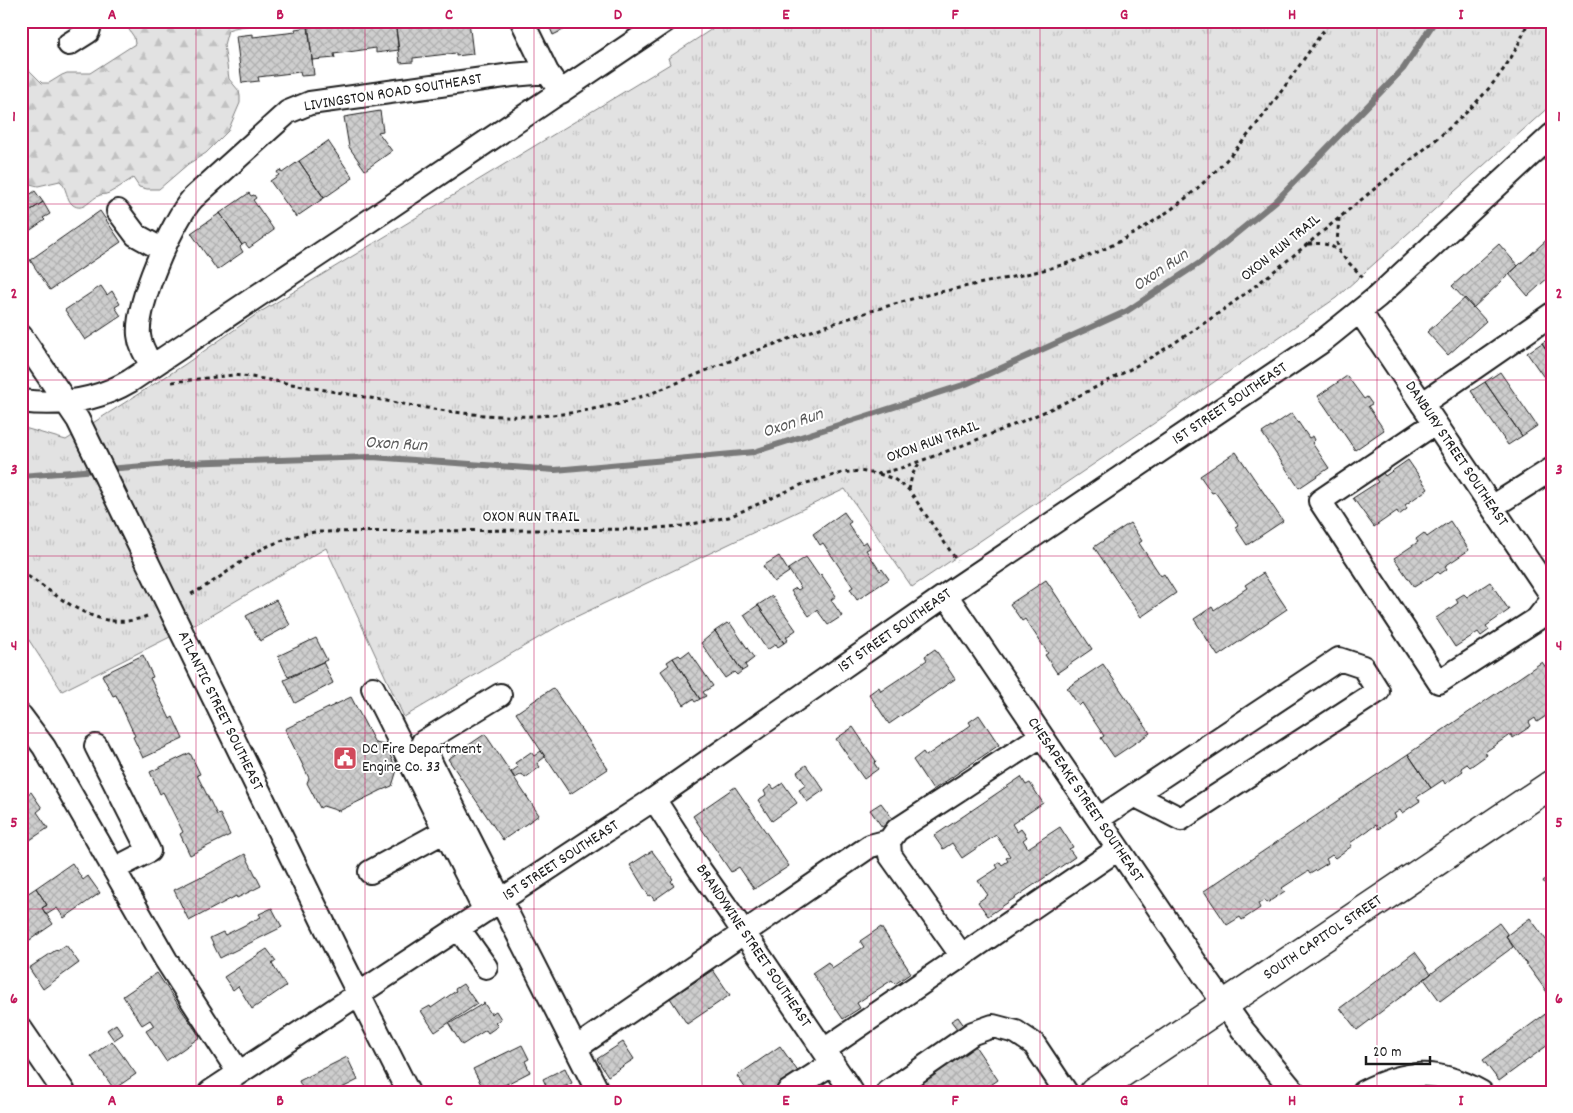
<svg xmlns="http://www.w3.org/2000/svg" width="1573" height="1113" font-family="Dekko,sans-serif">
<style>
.forest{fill:url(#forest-firs);stroke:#7f7f7f}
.park{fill:url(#park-tufts);stroke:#7f7f7f}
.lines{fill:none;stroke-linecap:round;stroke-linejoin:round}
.stream{stroke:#7a7a7a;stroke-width:6}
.building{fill:url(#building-cross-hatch);stroke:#1c1c1c}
.minor-casing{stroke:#1c1c1c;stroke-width:26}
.major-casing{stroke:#1c1c1c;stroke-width:31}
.path{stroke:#1c1c1c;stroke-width:3;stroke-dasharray:4 4;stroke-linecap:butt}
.minor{stroke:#fff;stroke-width:22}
.major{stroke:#fff;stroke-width:28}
.grid{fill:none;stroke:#c2185b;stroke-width:1;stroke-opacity:0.55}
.labels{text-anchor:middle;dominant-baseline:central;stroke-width:4;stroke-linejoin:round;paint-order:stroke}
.street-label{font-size:16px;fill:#1c1c1c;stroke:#fff}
.poi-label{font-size:16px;fill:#1c1c1c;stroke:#fff;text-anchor:start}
.water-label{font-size:18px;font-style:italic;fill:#5a5a5a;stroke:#fff}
.neatline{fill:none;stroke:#c2185b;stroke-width:2}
.grid-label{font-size:16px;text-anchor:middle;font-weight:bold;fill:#c2185b}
</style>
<defs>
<pattern id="forest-firs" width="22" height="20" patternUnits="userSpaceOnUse" patternTransform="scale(1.25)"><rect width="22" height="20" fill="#e2e2e2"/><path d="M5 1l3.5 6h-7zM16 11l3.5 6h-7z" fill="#c1c1c1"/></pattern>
<pattern id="park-tufts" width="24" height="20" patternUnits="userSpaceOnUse" patternTransform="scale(1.25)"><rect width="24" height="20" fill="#e2e2e2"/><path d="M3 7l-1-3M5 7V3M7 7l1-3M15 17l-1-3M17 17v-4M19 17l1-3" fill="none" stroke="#c1c1c1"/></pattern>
<pattern id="building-cross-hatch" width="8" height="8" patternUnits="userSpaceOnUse" patternTransform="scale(1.25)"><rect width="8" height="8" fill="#cecece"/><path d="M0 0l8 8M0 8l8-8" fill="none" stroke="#b0b0b0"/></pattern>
</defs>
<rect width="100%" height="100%" fill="#fff"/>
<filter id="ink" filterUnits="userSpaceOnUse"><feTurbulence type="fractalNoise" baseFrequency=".02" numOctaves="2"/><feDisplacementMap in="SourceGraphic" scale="10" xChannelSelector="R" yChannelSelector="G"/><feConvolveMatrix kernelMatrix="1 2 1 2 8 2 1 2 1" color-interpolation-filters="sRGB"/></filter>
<g filter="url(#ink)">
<path class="forest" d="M123,21H275C259,27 243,24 228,30L224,45L228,72L229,79L239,91L240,96V103L228,131L206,153L188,164L159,189H147L139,187L133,178C125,183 117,189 109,193C105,195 101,194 98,196C90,200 83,212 73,205C66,200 67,187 60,181L38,186L30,184L21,174V65L27,68L42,83H49L62,75L67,73H90L135,44L134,37Z"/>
<path class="park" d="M724,21H1552V104L1336,298L1156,422L912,587L845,489L567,621L404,717L326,548L198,623L62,691L25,634H21V427L66,440L184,365L257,314L670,64L668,58Z"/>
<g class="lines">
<path class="stream" d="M107,469L182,463L372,457L555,470L754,452L966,384L1127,311L1204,260L1276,201L1403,69L1435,21
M21,476L97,470"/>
</g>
<path class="building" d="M308,21H395L399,50L376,53V48L334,54L335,58L312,60Z
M395,21H469L473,54L456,56V53L413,58V62L400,63Z
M547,21H582L553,35Z
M308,27L314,75L301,76L300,72L258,77L259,81L242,83L236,36L253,34V37L296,32L295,29Z
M380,111L383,131L378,132L392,151L365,170L349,147L344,117Z
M328,141L353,178L324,198L299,161Z
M299,161L324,198L296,217L270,181L279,175L277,172L280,170L282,173Z
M35,191L43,202L21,217V198L27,194L28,196Z
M249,193L251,196L254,195L256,198L253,200L274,230L249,248L245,243L242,245L220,213Z
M43,202L50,214L43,218L45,220L22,236L21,217Z
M100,211L121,242L50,290L30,260Z
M220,213L242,245L240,247L243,252L217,270L191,233Z
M1552,235V274L1528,296L1509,274Z
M1499,244L1518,266L1473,308L1452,286Z
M101,286L107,295L112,291L120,304L115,307L121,316L85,340L65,310Z
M1465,298L1486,321L1448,355L1427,332Z
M1552,337V358L1542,343Z
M1542,343L1552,358V389L1527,353Z
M1500,372L1537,426L1522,436L1485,382Z
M1347,376L1364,399L1367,397L1372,404L1368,406L1384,430L1355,450L1318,396Z
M1485,382L1522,436L1508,445L1471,391Z
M1292,413L1309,438L1313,436L1315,440L1312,443L1329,468L1299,488L1262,433Z
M1236,452L1283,521L1247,545L1235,527L1238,525L1215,492L1212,493L1200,476Z
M1408,460L1428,489L1405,505L1407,509L1399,515L1397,511L1374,527L1353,498L1378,482L1375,478L1383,473L1385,476Z
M844,512L851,522L848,524L862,544L866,541L870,548L866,550L880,571L882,569L889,579L857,600L850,589L853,587L823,543L820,545L813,534Z
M1450,521L1469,550L1445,566L1447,569L1440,574L1438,572L1414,587L1394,558L1418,542L1416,539L1424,533L1427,537Z
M1130,523L1142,541L1139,543L1161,576L1164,574L1176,593L1141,617L1094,547Z
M779,556L789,572L774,582L763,566Z
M806,557L819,576L821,574L836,596L831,600L842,616L828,625L817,610L809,616L791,591L796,588L798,590L801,588L788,569Z
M1263,573L1287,609L1218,656L1194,619L1212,607L1214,610L1247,588L1245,585Z
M1046,580L1092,649L1057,673L1045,655L1048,653L1025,619L1022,621L1010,604Z
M1490,582L1509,610L1486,626L1489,630L1481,636L1478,632L1455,647L1436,618L1458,603L1456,599L1464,594L1467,597Z
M772,596L796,630L786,637L788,640L784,643L758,605Z
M276,600L290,625L260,641L246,616Z
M758,605L784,643L778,647L776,644L767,650L744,615Z
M727,623L729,625L730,623L754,658L745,665L747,668L742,671L715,631Z
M715,631L742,671L737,675L734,672L725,678L701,643Z
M316,638L327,660L288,677L278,656Z
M935,649L955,679L889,724L869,694L879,687L881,691L908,673L927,660L925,656Z
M689,651L713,686L703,692L706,696L700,699L673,658L679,655L681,657Z
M143,655L153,677L150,678L170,719L173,717L183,739L143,758L133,737L135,736L116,695L113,696L102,675Z
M673,658L700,699L695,702L693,699L684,705L661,671L669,665L667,662Z
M323,662L333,683L295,703L284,680Z
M1542,662L1552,676V712L1537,722L1535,718L1529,722L1531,726L1513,738L1511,734L1485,752L1487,755L1470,767L1467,764L1461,768L1463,771L1445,784L1443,780L1431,788L1408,754Z
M1103,664L1150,733L1114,757L1101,738L1104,736L1082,703L1079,706L1067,688Z
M553,688L608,769L570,794L516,713Z
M351,697L375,743L385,745L397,770L392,786L382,790L339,811L323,806L320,808L307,783L309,778L285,729Z
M979,715L999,745L933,790L913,760L923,752L926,756L971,725L969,722Z
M853,727L876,761L874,763L878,769L864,779L836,739Z
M485,734L539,815L503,840L448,759Z
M541,751L545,757L537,763L540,767L525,778L522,774L515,778L511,772L518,767L515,763L531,752L534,756Z
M190,753L200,774L197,775L217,815L220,814L230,835L190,855L180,834L183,832L163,792L160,794L150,772Z
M1408,754L1431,788L1417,797L1420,801L1402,813L1400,810L1394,814L1396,817L1378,829L1376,825L1350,843L1352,846L1335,858L1332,855L1326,859L1328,863L1310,874L1308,871L1282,888L1285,891L1267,903L1265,900L1258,904L1260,908L1242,920L1240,917L1227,925L1204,891Z
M806,765L824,790L807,802L799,790L806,785L797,772Z
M1021,777L1026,785L1030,783L1043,803L1012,824L1017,832L1021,829L1027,837L1023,840L1028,848L1060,827L1073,847L1069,849L1075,857L988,916L978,902L988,895L978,881L998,868L996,865L1000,862L1002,865L1008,861L1006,858L1010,856L996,835L962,858L952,843L943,849L934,836Z
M783,783L797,803L772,821L758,800L766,795L764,791L771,785L774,789Z
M735,787L789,866L754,889L739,867L731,872L693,816Z
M31,792L42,808L37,812L48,828L21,846V798Z
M881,803L893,819L882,827L870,810Z
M652,851L673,879L671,881L674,886L654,900L651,895L649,896L630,865Z
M245,854L261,886L237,898L236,896L189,921L174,890L200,877L201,878Z
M72,863L83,880L88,876L100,893L64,918L57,908L46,915L42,908L47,905L36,888Z
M1552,874V894L1543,881Z
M36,888L47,905L42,908L53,924L21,946V898Z
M272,908L282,927L220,958L210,938L223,932L225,935L261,917L259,914Z
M1530,918L1552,948V999L1506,936Z
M1499,923L1508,935L1506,936L1513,947L1440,1001L1424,979Z
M881,927L911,973L895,984L892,980L857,1003L860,1008L843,1019L812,973L828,962L832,968L864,947L860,941Z
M66,945L79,963L43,989L29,968L56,950L57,951Z
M267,949L276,961L272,964L286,986L252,1009L238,986L233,990L224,977Z
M1415,952L1431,974L1357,1030L1340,1008Z
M713,970L730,995L687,1024L670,998Z
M157,973L200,1037L166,1061L146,1031L154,1026L150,1020L142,1025L123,996Z
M463,984L477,1004L435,1032L421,1011L430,1006L431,1008L456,991L455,989Z
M484,1003L491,1014L496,1011L501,1019L495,1023L498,1026L488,1033L486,1030L462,1045L449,1024Z
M1552,1009V1042L1499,1081L1483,1060Z
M958,1017L967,1030L961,1034L951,1021Z
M116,1024L123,1034L114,1040L107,1030Z
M969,1037L998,1080L981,1092H917L908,1079Z
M112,1041L136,1074L114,1089L91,1056Z
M623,1042L634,1059L608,1076L597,1059Z
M522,1045L529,1059L525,1061L530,1072L491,1092H485L473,1069Z
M780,1046L799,1073L771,1092H748L737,1076Z
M347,1057L358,1080L334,1092H304L299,1081Z
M565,1068L572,1083L554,1092H549L543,1079Z"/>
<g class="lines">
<g class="minor-casing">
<path id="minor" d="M522,21L547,72
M69,44L88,32L91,21
M118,211L136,235L163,250
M1360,312L1552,596
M21,336L78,420L343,963L408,1092
M152,366C147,357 140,347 139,335C136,304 172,221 193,198L288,112L310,103L512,75L547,72L561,92
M21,401C60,406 96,401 130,381L341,240L665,21
M1422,404L1552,314
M1435,423L1320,501L1439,682L1537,619L1552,600
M1492,507L1552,469
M946,595L1208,981L1242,1029L1294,1092
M373,688L485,911
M500,695L423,742L430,761L598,1092
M21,716L44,747L166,960L239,1073
M96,746L149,851L114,869
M654,799L700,870L732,915L852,1092
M1098,819L1339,659L1363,667L1378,691L1181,819L1134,795
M370,872L445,831
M459,929L486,967
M962,956L890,855L889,841L897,830L1041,736
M21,1029L64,1092
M576,1048L870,846L889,841
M824,1050L1118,849
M210,1092L654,799L946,595L1320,343L1377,297L1552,135
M788,1092L833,1063
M888,1092L973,1033L993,1026L1016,1032L1034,1044L1066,1092
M1363,1092C1406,1070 1438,1068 1481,1092"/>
</g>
<g class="major-casing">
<path id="major" d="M1094,1092L1552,784"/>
</g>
<path class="path" d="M1339,218L1337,243L1340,251
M1308,244C1328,242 1334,245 1346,260C1352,266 1358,272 1363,278
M172,382L233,375L251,377C293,384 335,392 376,399C429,409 480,418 533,416C573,415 614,406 652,393C678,383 704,371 730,361C776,343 822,327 868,312C895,304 922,295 950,290C993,280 1038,274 1080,259C1108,249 1135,234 1160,217C1234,168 1280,93 1330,21
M879,474L894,479L909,490L957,561
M909,490L912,475L920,462
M21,572C60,595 97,636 147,616
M191,594C216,582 236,564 260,550C278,541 295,535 315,532L643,529L682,526L729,517L803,484L842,473L859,471L877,474L898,469C999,433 1095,395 1185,336C1253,292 1315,237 1378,186C1435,140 1504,93 1528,21"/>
<use href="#minor" class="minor"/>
<use href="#major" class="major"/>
</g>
</g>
<path class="grid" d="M196,21V1092M365,21V1092M534,21V1092M702,21V1092M871,21V1092M1040,21V1092M1208,21V1092M1377,21V1092M21,204H1552M21,380H1552M21,556H1552M21,733H1552M21,909H1552"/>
<defs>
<g id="civic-square" transform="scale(1.25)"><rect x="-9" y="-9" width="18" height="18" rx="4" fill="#d1495b" stroke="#fff"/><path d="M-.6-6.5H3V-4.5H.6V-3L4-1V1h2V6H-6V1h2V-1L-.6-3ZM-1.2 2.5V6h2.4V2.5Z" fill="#fff"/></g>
</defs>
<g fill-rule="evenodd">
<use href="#civic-square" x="345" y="758"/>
</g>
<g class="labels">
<g class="street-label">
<text transform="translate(393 93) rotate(-9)">LIVINGSTON ROAD SOUTHEAST</text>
<text transform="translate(1281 248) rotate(-39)">OXON RUN TRAIL</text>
<text transform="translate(1230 404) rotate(-34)">1ST STREET SOUTHEAST</text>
<text transform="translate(933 442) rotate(-20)">OXON RUN TRAIL</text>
<text transform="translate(1456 454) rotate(56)">DANBURY STREET SOUTHEAST</text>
<text x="531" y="517">OXON RUN TRAIL</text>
<text transform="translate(895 631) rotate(-35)">1ST STREET SOUTHEAST</text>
<text transform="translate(220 711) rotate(64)">ATLANTIC STREET SOUTHEAST</text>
<text transform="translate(1085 800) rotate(56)">CHESAPEAKE STREET SOUTHEAST</text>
<text transform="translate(561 861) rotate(-33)">1ST STREET SOUTHEAST</text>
<text transform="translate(1323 938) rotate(-34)">SOUTH CAPITOL STREET</text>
<text transform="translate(753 946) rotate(56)">BRANDYWINE STREET SOUTHEAST</text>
</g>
<g class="poi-label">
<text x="362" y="749">DC Fire Department<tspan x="362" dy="18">Engine Co. 33</tspan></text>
</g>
<g class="water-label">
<text transform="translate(1161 271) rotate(-34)">Oxon Run</text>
<text transform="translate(793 424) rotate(-18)">Oxon Run</text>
<text transform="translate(396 445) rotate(3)">Oxon Run</text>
</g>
</g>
<rect width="1573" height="1113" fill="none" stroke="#fff" stroke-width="55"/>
<path d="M1366 1056v8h64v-8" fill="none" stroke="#1c1c1c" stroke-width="2.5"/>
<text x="1373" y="1056" font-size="15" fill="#1c1c1c" stroke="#ffffff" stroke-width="4" paint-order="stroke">20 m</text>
<rect x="28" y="28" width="1518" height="1058" class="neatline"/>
<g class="grid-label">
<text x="112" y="19">A</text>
<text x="280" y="19">B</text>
<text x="449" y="19">C</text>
<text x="618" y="19">D</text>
<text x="786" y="19">E</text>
<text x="955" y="19">F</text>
<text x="1124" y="19">G</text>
<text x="1292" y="19">H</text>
<text x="1461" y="19">I</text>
<text x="14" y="121">1</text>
<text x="1559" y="121">1</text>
<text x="14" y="298">2</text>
<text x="1559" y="298">2</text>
<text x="14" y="474">3</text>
<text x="1559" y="474">3</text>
<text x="14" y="650">4</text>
<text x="1559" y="650">4</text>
<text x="14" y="827">5</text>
<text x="1559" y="827">5</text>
<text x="14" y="1003">6</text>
<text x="1559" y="1003">6</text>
<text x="112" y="1105">A</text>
<text x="280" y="1105">B</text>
<text x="449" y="1105">C</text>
<text x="618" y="1105">D</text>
<text x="786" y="1105">E</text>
<text x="955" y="1105">F</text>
<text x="1124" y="1105">G</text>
<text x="1292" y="1105">H</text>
<text x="1461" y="1105">I</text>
</g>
</svg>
